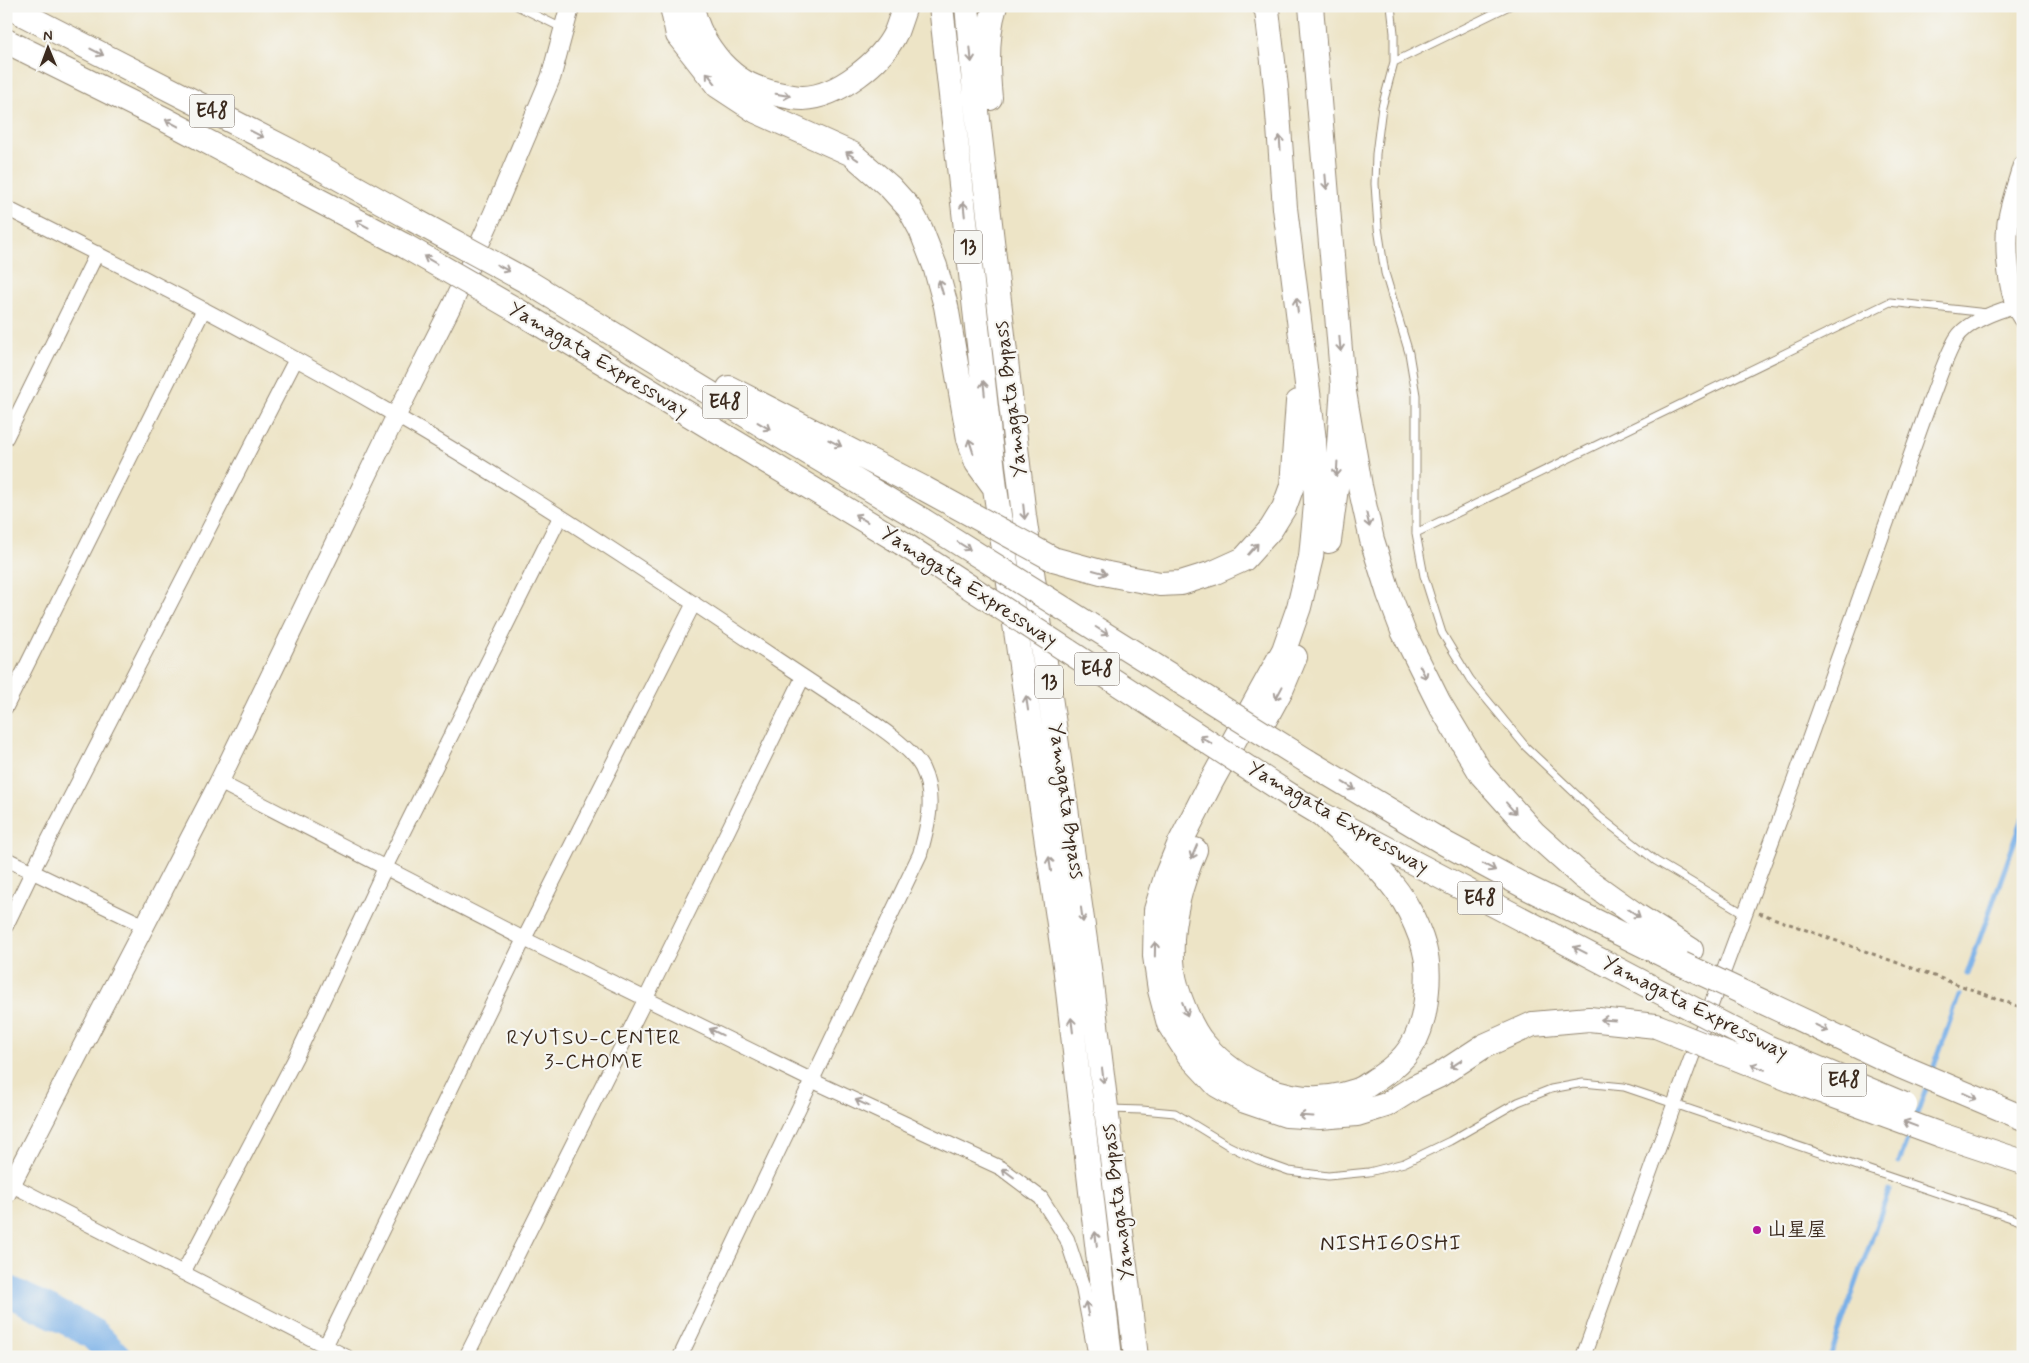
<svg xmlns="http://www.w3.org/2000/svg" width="2029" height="1363" font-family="Mynerve,'Klee One',sans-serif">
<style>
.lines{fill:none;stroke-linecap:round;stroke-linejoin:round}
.stream{stroke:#79b0e8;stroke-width:5}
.river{stroke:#79b0e8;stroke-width:31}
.lane-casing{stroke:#948772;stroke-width:9}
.street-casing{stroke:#948772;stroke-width:16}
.secondary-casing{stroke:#948772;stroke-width:21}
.primary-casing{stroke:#948772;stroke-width:23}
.highway-casing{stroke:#948772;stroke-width:26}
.path{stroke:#948772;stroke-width:3;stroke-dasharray:4 4;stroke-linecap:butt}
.lane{stroke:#fff;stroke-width:7}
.street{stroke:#fff;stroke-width:14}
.secondary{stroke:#fff;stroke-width:19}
.primary{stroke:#fff;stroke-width:21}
.highway{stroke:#fff;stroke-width:24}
.highway-bridge-casing{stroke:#948772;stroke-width:26;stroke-linecap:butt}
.highway-bridge{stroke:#fff;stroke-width:24}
.oneway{stroke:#a79f9a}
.poi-dot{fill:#b5179e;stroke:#f6f6f2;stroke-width:2}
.labels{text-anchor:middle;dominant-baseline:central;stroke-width:4.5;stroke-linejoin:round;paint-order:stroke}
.shield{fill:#f6f6f2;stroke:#73675e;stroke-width:1}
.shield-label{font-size:19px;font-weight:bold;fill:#3b2a1e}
.street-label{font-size:20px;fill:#3b2a1e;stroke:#f6f6f2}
.poi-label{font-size:20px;font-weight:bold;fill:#3b2a1e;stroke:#f6f6f2;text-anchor:start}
.neighbourhood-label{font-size:21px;letter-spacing:1px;fill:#3b2a1e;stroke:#f6f6f2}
.quarter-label{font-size:22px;letter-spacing:1px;fill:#3b2a1e;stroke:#f6f6f2}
</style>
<rect width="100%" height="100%" fill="#f6f6f2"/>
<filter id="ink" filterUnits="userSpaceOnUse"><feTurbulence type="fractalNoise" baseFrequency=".02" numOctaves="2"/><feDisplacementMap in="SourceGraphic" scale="10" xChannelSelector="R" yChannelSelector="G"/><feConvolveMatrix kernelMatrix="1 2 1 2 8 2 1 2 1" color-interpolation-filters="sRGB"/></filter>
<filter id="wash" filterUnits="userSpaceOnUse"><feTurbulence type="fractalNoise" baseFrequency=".0096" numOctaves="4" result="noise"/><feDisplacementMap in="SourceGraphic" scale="20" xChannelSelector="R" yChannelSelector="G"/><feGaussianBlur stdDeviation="1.12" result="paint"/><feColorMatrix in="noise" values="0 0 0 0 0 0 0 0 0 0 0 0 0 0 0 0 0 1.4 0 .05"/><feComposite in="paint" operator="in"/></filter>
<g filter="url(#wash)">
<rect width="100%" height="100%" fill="#ede4c6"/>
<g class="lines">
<path class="stream" d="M1967,974L2023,818
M1932,1072L1959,995
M1915,1119L1927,1085
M1899,1163L1911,1129
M1830,1357L1889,1190"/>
<path class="river" d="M6,1290L74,1323L93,1334L116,1357"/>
</g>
</g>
<g filter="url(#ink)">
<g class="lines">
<g class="lane-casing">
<path id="lane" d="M517,6L562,28
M1391,6L1394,33V62L1382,107L1376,154L1375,184L1378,228L1385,273L1409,353L1416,395V533L1424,576L1442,633L1470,679L1526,747L1600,817L1656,861L1745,914
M1394,62L1509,6
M1416,533L1890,302L1987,313
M1110,1109L1142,1110L1175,1113L1229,1146L1258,1160L1289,1171L1328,1176L1369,1172L1404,1163L1450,1141L1518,1102L1551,1089L1583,1083L1624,1087L2023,1222"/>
</g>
<g class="street-casing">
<path id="street" d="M6,208C137,273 267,341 393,414C524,490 652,575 778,660C801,675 823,690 846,705C869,720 909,744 922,768C936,797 928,825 920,854L680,1357
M6,438L97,253
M6,707L204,309
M219,782L524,939L811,1080L1001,1168L1041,1198L1067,1239L1083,1288L1096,1357
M6,859L145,926
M6,926L32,872L296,359
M6,1182L347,1357
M183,1273L297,1055L385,868L560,517
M320,1357L524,939L694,603
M466,1357L646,998L803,677
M1583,1357L1674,1105L1793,784L1928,407C1937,385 1944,360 1956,339C1966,322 1997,311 2015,306"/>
</g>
<g class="secondary-casing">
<path id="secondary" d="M6,1194L219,782L396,416L453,303L493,214L551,77L570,6"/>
</g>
<g class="primary-casing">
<path id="primary" d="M2023,167C2018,185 2011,204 2008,223C2005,250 2008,295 2023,317"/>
</g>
<g class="highway-casing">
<path id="highway" d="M7,6L292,152L414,220
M672,6L678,35L718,86L756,111L852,154L890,187L909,208L921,230L935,266L946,306L969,439L977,463L993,485
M692,6C696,29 706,45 721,63C737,80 750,87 773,93C782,95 793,98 803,98C837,97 882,62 896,32C899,24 902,15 905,6
M941,6L995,488L1065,965L1110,1357
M967,6L975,94L1024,516L1090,975L1136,1357
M1264,6L1267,10L1276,87L1285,208L1314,440L1316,504L1311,557L1299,607L1284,650L1210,784L1179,845L1167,874L1156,910L1155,956L1160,990L1169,1024L1189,1055L1217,1085L1245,1101L1286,1115L1320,1117L1357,1114L1386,1105L1415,1087L1438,1076L1484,1046L1533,1024L1589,1019L1656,1026
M1311,6L1343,386L1360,486L1372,540L1389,594L1403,631L1439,703L1482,775L1534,833L1583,877L1636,915L1691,950
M6,41L166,120L405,246
M990,98C987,68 986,35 995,6
M528,282L767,428L922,520
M518,311L902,543
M729,388L925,489
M1329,541L1336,488L1343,386
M1053,559L1108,574L1160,584L1181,583L1213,573L1244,559L1271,529L1284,508L1292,486L1298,402
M1264,721L1282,688L1295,657
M1307,761L1446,844L1526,887L1682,964
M1291,796L1321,814L1670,997
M1195,850C1179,887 1168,931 1173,971C1176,992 1190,1028 1204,1044C1237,1083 1292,1107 1342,1095C1348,1093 1355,1092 1361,1089C1367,1086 1373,1081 1380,1077C1407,1059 1420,1040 1425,1007C1431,967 1428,949 1410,912C1390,873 1352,844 1321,814"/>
</g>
<path class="path" d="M1759,913L2023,1008"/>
<use href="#lane" class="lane"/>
<use href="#street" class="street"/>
<use href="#secondary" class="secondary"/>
<use href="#primary" class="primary"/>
<use href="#highway" class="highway"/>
<g class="highway-bridge-casing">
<path id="highway-bridge" d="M414,220L528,282
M405,246L518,311
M925,489L1053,559
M922,520L1307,761
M902,543L1291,796
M1682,964L1900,1066L2023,1118
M1670,997L1767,1047L1905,1105
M1656,1026L1791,1080L1941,1135L2023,1162"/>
</g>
<use href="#highway-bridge" class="highway-bridge"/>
</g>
<defs><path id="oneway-shaft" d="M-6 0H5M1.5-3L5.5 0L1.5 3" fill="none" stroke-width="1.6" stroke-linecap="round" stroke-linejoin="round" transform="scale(1.25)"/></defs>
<g class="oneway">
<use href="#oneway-shaft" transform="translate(97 52) rotate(27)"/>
<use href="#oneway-shaft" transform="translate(971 55) rotate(85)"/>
<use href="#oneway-shaft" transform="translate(711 78) rotate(-129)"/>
<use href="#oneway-shaft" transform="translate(783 95) rotate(10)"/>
<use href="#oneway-shaft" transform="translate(172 123) rotate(-152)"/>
<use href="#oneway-shaft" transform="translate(257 134) rotate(27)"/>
<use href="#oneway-shaft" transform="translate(1280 143) rotate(-94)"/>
<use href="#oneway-shaft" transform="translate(852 156) rotate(-146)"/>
<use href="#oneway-shaft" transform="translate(1326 182) rotate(85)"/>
<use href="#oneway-shaft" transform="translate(964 209) rotate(-96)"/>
<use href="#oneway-shaft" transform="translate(362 224) rotate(-152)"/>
<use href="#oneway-shaft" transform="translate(430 260) rotate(-150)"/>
<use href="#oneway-shaft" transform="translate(503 268) rotate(28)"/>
<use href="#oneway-shaft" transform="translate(941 287) rotate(-106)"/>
<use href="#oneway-shaft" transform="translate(1297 305) rotate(-97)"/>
<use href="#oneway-shaft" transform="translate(1340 344) rotate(85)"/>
<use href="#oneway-shaft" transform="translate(984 388) rotate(-96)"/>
<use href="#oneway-shaft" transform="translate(764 426) rotate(31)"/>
<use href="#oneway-shaft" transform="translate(835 443) rotate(27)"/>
<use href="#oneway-shaft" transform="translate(971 446) rotate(-108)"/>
<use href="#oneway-shaft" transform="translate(1337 469) rotate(93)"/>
<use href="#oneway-shaft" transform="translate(1024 512) rotate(84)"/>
<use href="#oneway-shaft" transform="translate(861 518) rotate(-149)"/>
<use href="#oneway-shaft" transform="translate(1368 520) rotate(77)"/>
<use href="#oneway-shaft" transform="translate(964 546) rotate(32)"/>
<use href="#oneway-shaft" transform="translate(1253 549) rotate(-49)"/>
<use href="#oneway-shaft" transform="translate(1100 572) rotate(15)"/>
<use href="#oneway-shaft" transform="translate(1102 631) rotate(32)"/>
<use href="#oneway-shaft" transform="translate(1423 672) rotate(63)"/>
<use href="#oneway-shaft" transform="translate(1279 693) rotate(118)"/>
<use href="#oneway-shaft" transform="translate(1027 703) rotate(-98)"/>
<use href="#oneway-shaft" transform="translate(1206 740) rotate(-147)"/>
<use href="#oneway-shaft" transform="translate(1349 786) rotate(31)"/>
<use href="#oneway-shaft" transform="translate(1511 808) rotate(48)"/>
<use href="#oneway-shaft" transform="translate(1194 852) rotate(113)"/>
<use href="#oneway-shaft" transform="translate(1050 864) rotate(-98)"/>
<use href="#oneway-shaft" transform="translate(1489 867) rotate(28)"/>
<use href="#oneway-shaft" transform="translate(1634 913) rotate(34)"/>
<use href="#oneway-shaft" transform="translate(1082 915) rotate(82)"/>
<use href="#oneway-shaft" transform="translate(1155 949) rotate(-89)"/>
<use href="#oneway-shaft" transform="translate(1580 950) rotate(-153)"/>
<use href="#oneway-shaft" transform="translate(1185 1009) rotate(68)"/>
<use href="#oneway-shaft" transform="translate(1608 1020) rotate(-176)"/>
<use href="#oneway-shaft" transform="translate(1072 1025) rotate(-97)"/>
<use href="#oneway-shaft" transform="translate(1822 1028) rotate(26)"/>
<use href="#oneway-shaft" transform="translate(716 1032) rotate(-154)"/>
<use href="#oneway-shaft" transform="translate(1456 1064) rotate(147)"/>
<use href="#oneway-shaft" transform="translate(1758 1067) rotate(-158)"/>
<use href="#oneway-shaft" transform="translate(1103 1076) rotate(83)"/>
<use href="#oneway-shaft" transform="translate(1970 1096) rotate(24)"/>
<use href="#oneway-shaft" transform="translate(862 1103) rotate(-155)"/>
<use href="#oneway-shaft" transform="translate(1306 1116) rotate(-177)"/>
<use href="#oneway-shaft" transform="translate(1910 1124) rotate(-159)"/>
<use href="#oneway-shaft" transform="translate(1008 1173) rotate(-143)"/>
<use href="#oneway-shaft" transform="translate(1096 1239) rotate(-97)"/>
<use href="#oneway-shaft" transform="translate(1087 1309) rotate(-101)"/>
</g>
</g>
<circle class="poi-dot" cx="1757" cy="1230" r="5"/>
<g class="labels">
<g class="shield">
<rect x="189.5" y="94.5" width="45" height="33" rx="4"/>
<rect x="954" y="230.5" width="28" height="33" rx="4"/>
<rect x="702.5" y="385.5" width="45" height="33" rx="4"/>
<rect x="1074.5" y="652.5" width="45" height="33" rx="4"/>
<rect x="1035" y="665.5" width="28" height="33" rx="4"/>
<rect x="1457.5" y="881.5" width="45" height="33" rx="4"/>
<rect x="1821.5" y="1063.5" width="45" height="33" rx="4"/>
</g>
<g class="shield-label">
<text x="212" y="111">E48</text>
<text x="968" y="247">13</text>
<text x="725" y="402">E48</text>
<text x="1097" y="669">E48</text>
<text x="1049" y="682">13</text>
<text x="1480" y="898">E48</text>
<text x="1844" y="1080">E48</text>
</g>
<g class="street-label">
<text transform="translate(598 360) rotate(31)">Yamagata Expressway</text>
<text transform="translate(1011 399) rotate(-97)">Yamagata Bypass</text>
<text transform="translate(969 587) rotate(33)">Yamagata Expressway</text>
<text transform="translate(1066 801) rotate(82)">Yamagata Bypass</text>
<text transform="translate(1338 818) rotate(30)">Yamagata Expressway</text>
<text transform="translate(1695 1008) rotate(27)">Yamagata Expressway</text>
<text transform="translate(1118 1202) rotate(-97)">Yamagata Bypass</text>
</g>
<g class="poi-label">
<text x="1767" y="1230">山星屋</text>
</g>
<g class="neighbourhood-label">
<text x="594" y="1038">RYUTSU-CENTER<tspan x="594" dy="24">3-CHOME</tspan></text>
</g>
<g class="quarter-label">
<text x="1391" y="1244">NISHIGOSHI</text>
</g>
</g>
<rect width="2029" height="1363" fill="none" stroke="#f6f6f2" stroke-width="25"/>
<g transform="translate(48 48) rotate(359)" stroke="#f6f6f2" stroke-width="4" paint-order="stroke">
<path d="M0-4L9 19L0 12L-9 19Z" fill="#3b2a1e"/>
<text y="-8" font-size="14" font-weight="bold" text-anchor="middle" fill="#3b2a1e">N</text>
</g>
</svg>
